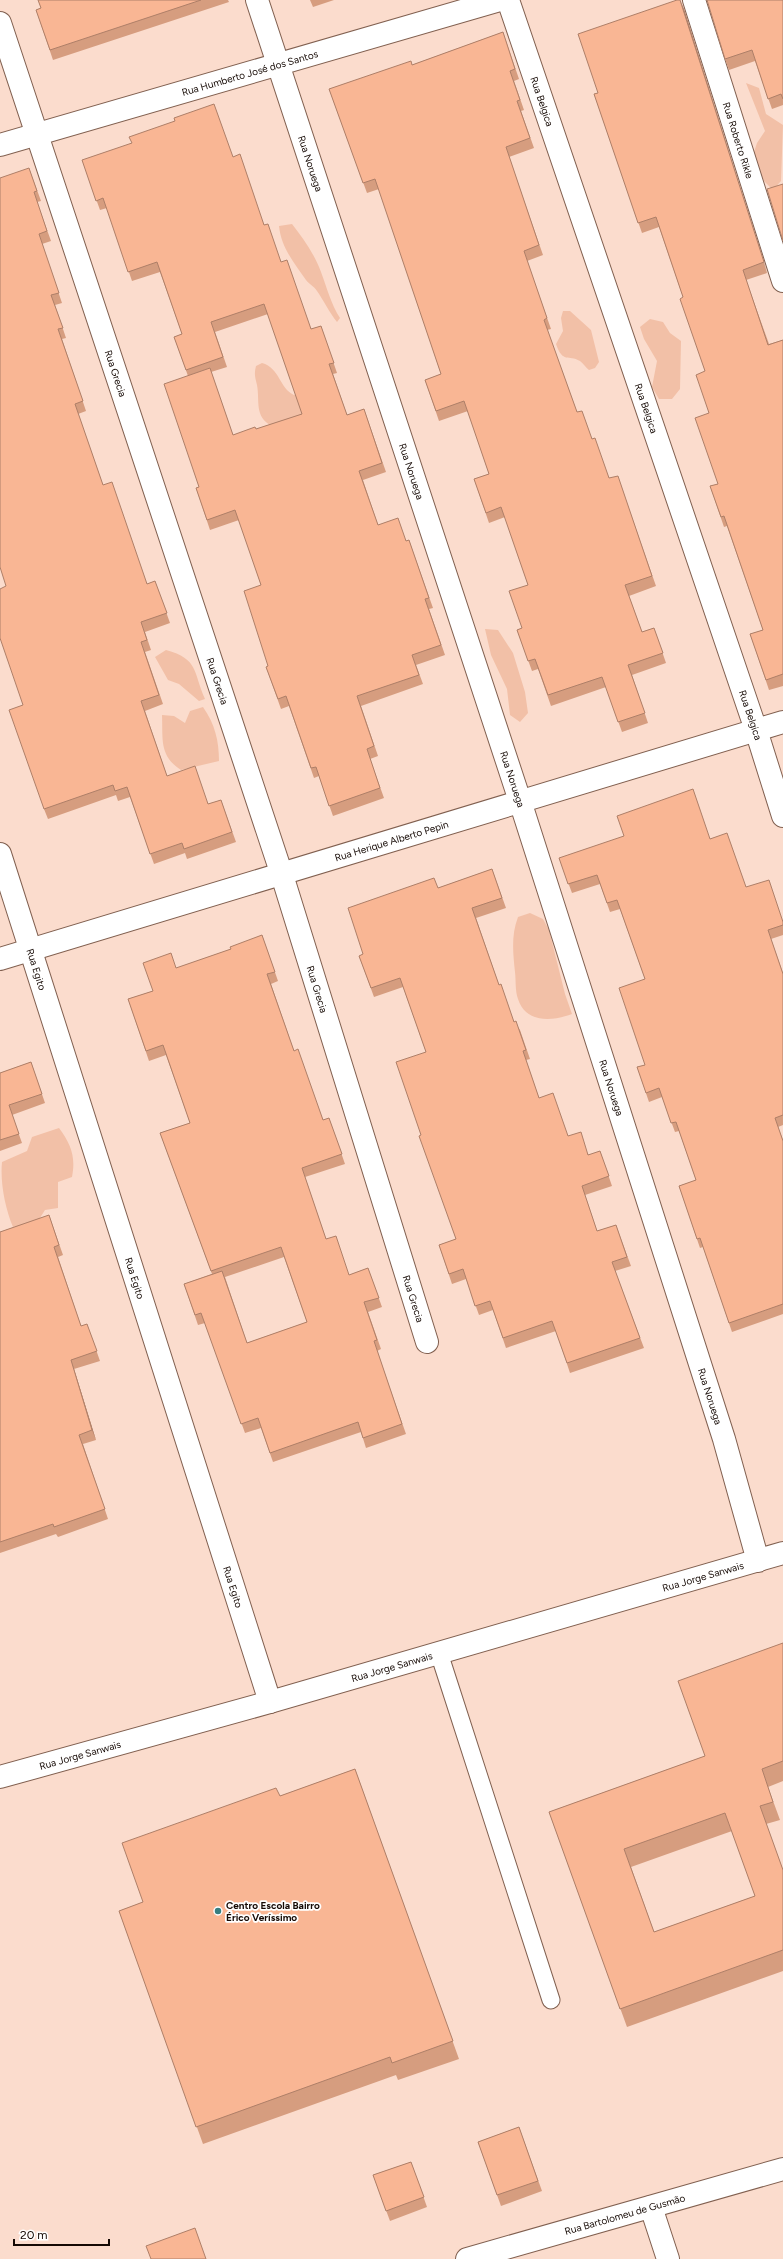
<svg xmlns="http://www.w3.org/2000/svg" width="783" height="2259" font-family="Figtree,sans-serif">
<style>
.green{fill:#f2c0a7}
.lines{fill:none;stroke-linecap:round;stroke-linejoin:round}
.service-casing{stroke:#816050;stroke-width:19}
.minor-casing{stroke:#816050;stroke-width:24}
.service{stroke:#fff;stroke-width:17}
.minor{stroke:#fff;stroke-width:22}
.wall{fill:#d69d7f;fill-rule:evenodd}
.shaded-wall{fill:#ae7f68}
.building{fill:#f9b694;stroke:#ae7f68;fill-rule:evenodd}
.poi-dot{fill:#367e80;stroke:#fff;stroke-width:1.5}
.labels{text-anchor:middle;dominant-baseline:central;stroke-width:3.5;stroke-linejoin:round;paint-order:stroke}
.street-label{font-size:10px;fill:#150904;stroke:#fff}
.poi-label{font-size:10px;font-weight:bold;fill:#150904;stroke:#fff;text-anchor:start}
</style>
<rect width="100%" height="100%" fill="#fbdccd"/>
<path class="green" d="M746,83L759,88L766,114L783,125L781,181L773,190L764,181L753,155L757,143L765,131Z
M292,224C303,238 315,255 321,272C327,288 331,304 340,318L337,322C329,312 324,301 317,291C314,286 309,284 306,280C294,263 281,247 279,226Z
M563,311H570L591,330L599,362L595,368L589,370C586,368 583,363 580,361C568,354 563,364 556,344L563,331L561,318Z
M650,319L663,322L670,333L681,341L680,389L672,399H659L652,387L657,361L644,339L640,327Z
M262,363C280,368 279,388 294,395L306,390L315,415L272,426C254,417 260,401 257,385C255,377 254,374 256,366Z
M485,629L498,630L513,653L525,692L528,713L520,722L510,715L507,689L491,655Z
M166,650C199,659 193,672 205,699L199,701L179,684L168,680L155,657Z
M203,707C215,724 219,741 219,761L181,770C159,756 163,739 162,715L174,716L185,723L190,711Z
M530,913L543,919L549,930L565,994L572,1014C553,1021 526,1024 518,999C515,991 516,980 515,972C513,953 511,935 518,917Z
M59,1128C71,1144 76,1157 72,1177L58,1182V1208L45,1210L38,1221L13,1227C5,1208 0,1182 2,1162L27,1151L32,1137Z"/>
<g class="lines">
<g class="service-casing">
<path id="service" d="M439,1653L551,2000"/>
</g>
<g class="minor-casing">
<g id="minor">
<path id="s1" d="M257,0L520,801L724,1439L758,1561"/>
<path id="s2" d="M508,0L756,730L783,816"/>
<path id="s3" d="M694,0L783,281"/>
<path id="s4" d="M0,23L282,875L427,1342"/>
<path id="s5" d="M0,145L500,0"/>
<path id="s6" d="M0,854L270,1702"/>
<path id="s7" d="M0,959L783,722"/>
<path id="s8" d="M0,1777L270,1702L783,1553"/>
<path d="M651,2207L668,2259"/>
<path id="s9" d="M467,2259L783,2169"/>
</g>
</g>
<use href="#service" class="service"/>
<use href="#minor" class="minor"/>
</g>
<path class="wall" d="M38,0H228L229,2L53,60L36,10L41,8Z
M310,0H334L313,7Z
M783,0V105L772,109L755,61L729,70L725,59Z
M684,9L767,273L746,280L769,344L783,340V686L769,690L750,634L763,630L727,526L724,527L710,486L718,484L705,371L683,297L659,227L642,233L594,94L598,93Z
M503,32L519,79L514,81L524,110L521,111L534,148L509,157L543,255L527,261L551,329L547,330L577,412L592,439L609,478L621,486L656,586L629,596L642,632L654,628L666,663L632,675L648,723L622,732L606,687L551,706L538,669L532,671L517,630L522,628L528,585L505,517L489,523L474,479L489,474L468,411L439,421L425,380L441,374L379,189L367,193L329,89L412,65Z
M233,157L281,262L311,329L321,326L337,373L333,374L347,415L364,409L386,472L363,480L378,525L406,541L409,540L433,608L429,609L445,655L416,665L423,684L361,706L378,756L370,759L384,798L333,816L319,776L314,778L289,706L281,709L266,667L268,666L261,585L239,520L210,530L196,488L199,487L188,376L174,337L182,334L160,272L132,281L107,208L100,210L82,160ZM268,314L302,414L256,429L233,435L211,372L227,367L215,332Z
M29,168L41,201L37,202L51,241L42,244L62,303L55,305L66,338L62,339L86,411L78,414L103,485L147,584L155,581L170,623L145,632L151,650L145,652L163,704L145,711L167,776L208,804L221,800L236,842L187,859L185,853L154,864L130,797L118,801L116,795L48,819L44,809L23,705L6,586Z
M710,839L746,887L783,921V935L771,939L783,973V1125L778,1127L783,1140V1314L732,1332L703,1247L700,1248L679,1186L696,1180L679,1131L675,1132L662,1097L649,1102L637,1067L645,1065V979L620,909L610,912L600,884L572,893L559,858Z
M492,869L506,908L476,918L499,985L514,1022L520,1030L530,1059L526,1060L539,1098L568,1136L589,1155L600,1151L612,1186L585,1195L597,1231L616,1225L631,1266L615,1271L644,1348L570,1373L556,1331L506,1348L493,1310L479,1315L466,1279L452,1284L439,1245L456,1239L421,1135L426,1052L403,987L374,997L359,956L363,954L438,888Z
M262,935L278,981L271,984L294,1051L323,1120L329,1118L345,1164L305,1177L326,1239L349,1275L368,1268L382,1307L368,1312L381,1349L377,1351L406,1434L366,1448L361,1432L273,1462L261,1428L245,1433L205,1323L198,1325L184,1284L212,1274L160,1133L190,1123L166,1055L149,1061L128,999L153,991L177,968L231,949ZM284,1257L307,1322L247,1343L225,1277Z
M31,1062L45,1103L12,1115L22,1143L0,1151V1073Z
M49,1215L63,1255L58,1257L81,1326L87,1324L100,1361L74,1369L96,1440L83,1444L108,1519L58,1537L56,1534L0,1553V1232Z
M783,1643V1781L768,1787L780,1820L766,1824L783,1870V1971L627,2027L549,1812L705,1756ZM732,1831L755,1896L654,1932L631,1867Z
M355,1769L459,2059L398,2080L396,2075L203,2144L119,1911L143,1902L280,1796Z
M519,2127L542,2191L501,2206L478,2142Z
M411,2162L427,2207L390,2221L373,2175Z"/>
<path class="shaded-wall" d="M680,0L684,9L767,273L764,262Z
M71,1360L74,1369L96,1440L92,1430Z"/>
<path class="building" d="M38,0H201L50,50L36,10L41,8Z
M677,0H680L764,262L743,270L768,345L783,340V674L766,680L750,634L763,630L724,516L721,517L710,486L718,484L695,418L709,413L696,375L705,371L680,299L683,297L656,217L638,223L594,94L598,93L578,34Z
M707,0H783V99L781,94L768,99L752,50L725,59Z
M503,32L515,69L510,71L520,100L517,101L530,138L506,147L539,245L524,251L547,318L544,320L577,412L582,411L592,439L595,438L609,478L618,476L652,576L625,585L642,632L654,628L663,653L628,665L645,713L618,722L602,677L548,695L535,659L528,661L517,630L522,628L509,591L528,585L501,507L486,513L474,479L489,474L464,401L436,411L425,380L441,374L375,179L363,183L329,89L411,61L412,65Z
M214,104L233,157L240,154L264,225L268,224L281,262L287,260L311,329L321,326L334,363L329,364L347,415L364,409L382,463L359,471L378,525L398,518L406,541L409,540L429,598L425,599L441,645L412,655L419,675L357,696L374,746L367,749L380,788L329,806L316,767L311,768L286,696L278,699L266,667L268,666L244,591L261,585L235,510L207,520L196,488L199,487L164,384L210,368L233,435L255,427L256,429L302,414L264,304L211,322L223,357L186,370L174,337L182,334L157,262L128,272L103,198L96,201L82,160L132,143L129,137L175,121L174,118Z
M29,168L37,191L34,192L47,231L39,234L59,293L51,295L63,328L58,329L83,401L75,404L103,485L112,482L147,584L155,581L167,613L141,622L147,640L141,642L159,695L141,701L167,776L195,766L208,804L221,800L232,832L184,849L182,843L150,854L127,787L115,791L113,785L44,809L9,710L23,705L0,638V589L6,586L0,567V178Z
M783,184V241L767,189Z
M693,789L710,839L727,833L746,887L769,880L783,922V925L768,930L783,974V1115L775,1118L783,1141V1304L729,1323L700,1238L697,1239L679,1186L696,1180L676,1122L671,1123L659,1088L646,1093L637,1067L645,1065L619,988L645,979L617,900L607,903L597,875L568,884L559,858L624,836L617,816Z
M492,869L502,898L472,908L499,985L501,984L514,1022L516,1021L526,1050L523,1051L539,1098L553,1093L568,1136L581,1132L588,1155L600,1151L609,1176L582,1186L597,1231L616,1225L627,1257L612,1262L640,1338L567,1363L552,1321L503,1338L490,1301L475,1306L463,1269L449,1274L439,1245L456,1239L419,1136L421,1135L396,1062L426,1052L400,978L371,988L359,956L363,954L348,908L434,878L438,888Z
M262,935L275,972L267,974L294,1051L298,1049L323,1120L329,1118L342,1154L302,1168L326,1239L336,1236L349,1275L368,1268L379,1298L364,1302L377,1340L374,1341L402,1424L363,1438L358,1422L270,1453L258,1418L241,1424L201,1313L195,1315L184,1284L222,1271L247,1343L307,1322L281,1247L211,1271L160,1133L190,1123L163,1045L146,1051L128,999L153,991L143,963L171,953L176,968L231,949L230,947Z
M31,1062L42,1094L9,1105L19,1134L0,1140V1073Z
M49,1215L59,1245L54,1247L81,1326L87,1324L97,1351L71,1360L92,1430L79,1435L105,1509L54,1527L53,1524L0,1542V1232Z
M783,1643V1761L762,1769L773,1802L760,1806L783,1870V1950L620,2009L549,1812L705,1756L678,1681ZM725,1813L755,1896L654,1932L624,1849Z
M355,1769L453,2041L392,2063L390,2057L196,2127L119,1911L143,1902L122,1843L276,1788L280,1796Z
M519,2127L538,2181L497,2195L478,2142Z
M411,2162L424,2197L386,2211L373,2175Z
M195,2228L206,2259H151L146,2246Z"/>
<circle class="poi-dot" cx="218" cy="1911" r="4"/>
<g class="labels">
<g class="street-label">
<text stroke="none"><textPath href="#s5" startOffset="260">Rua Humberto José dos Santos</textPath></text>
<text stroke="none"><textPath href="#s2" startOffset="107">Rua Belgica</textPath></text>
<text stroke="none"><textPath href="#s3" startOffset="147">Rua Roberto Rikle</textPath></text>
<text stroke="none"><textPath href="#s1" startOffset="172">Rua Noruega</textPath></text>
<text stroke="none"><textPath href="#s4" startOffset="369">Rua Grecia</textPath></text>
<text stroke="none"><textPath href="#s2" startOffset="431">Rua Belgica</textPath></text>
<text stroke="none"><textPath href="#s1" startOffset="496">Rua Noruega</textPath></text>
<text stroke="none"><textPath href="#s4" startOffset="693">Rua Grecia</textPath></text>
<text stroke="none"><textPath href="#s2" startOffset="755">Rua Belgica</textPath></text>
<text stroke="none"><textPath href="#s1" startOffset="820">Rua Noruega</textPath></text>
<text stroke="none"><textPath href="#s7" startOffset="409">Rua Herique Alberto Pepin</textPath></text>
<text stroke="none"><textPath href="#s6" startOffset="121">Rua Egito</textPath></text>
<text stroke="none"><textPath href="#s4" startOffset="1017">Rua Grecia</textPath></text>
<text stroke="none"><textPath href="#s1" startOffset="1144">Rua Noruega</textPath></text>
<text stroke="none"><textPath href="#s6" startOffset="445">Rua Egito</textPath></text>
<text stroke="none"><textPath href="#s4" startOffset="1341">Rua Grecia</textPath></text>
<text stroke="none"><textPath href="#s1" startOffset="1468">Rua Noruega</textPath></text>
<text stroke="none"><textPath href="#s8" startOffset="731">Rua Jorge Sanwais</textPath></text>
<text stroke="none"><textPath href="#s6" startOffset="769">Rua Egito</textPath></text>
<text stroke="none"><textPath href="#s8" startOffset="407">Rua Jorge Sanwais</textPath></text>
<text stroke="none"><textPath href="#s8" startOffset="83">Rua Jorge Sanwais</textPath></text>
<text stroke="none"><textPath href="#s9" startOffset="164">Rua Bartolomeu de Gusmão</textPath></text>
</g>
<g class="poi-label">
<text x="226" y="1905">Centro Escola Bairro<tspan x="226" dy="12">Érico Veríssimo</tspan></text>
</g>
</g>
<path d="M14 2239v6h95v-6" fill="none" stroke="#150904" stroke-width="2"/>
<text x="20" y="2239" font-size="12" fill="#150904" stroke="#ffffff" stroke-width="3" paint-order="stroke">20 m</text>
</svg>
